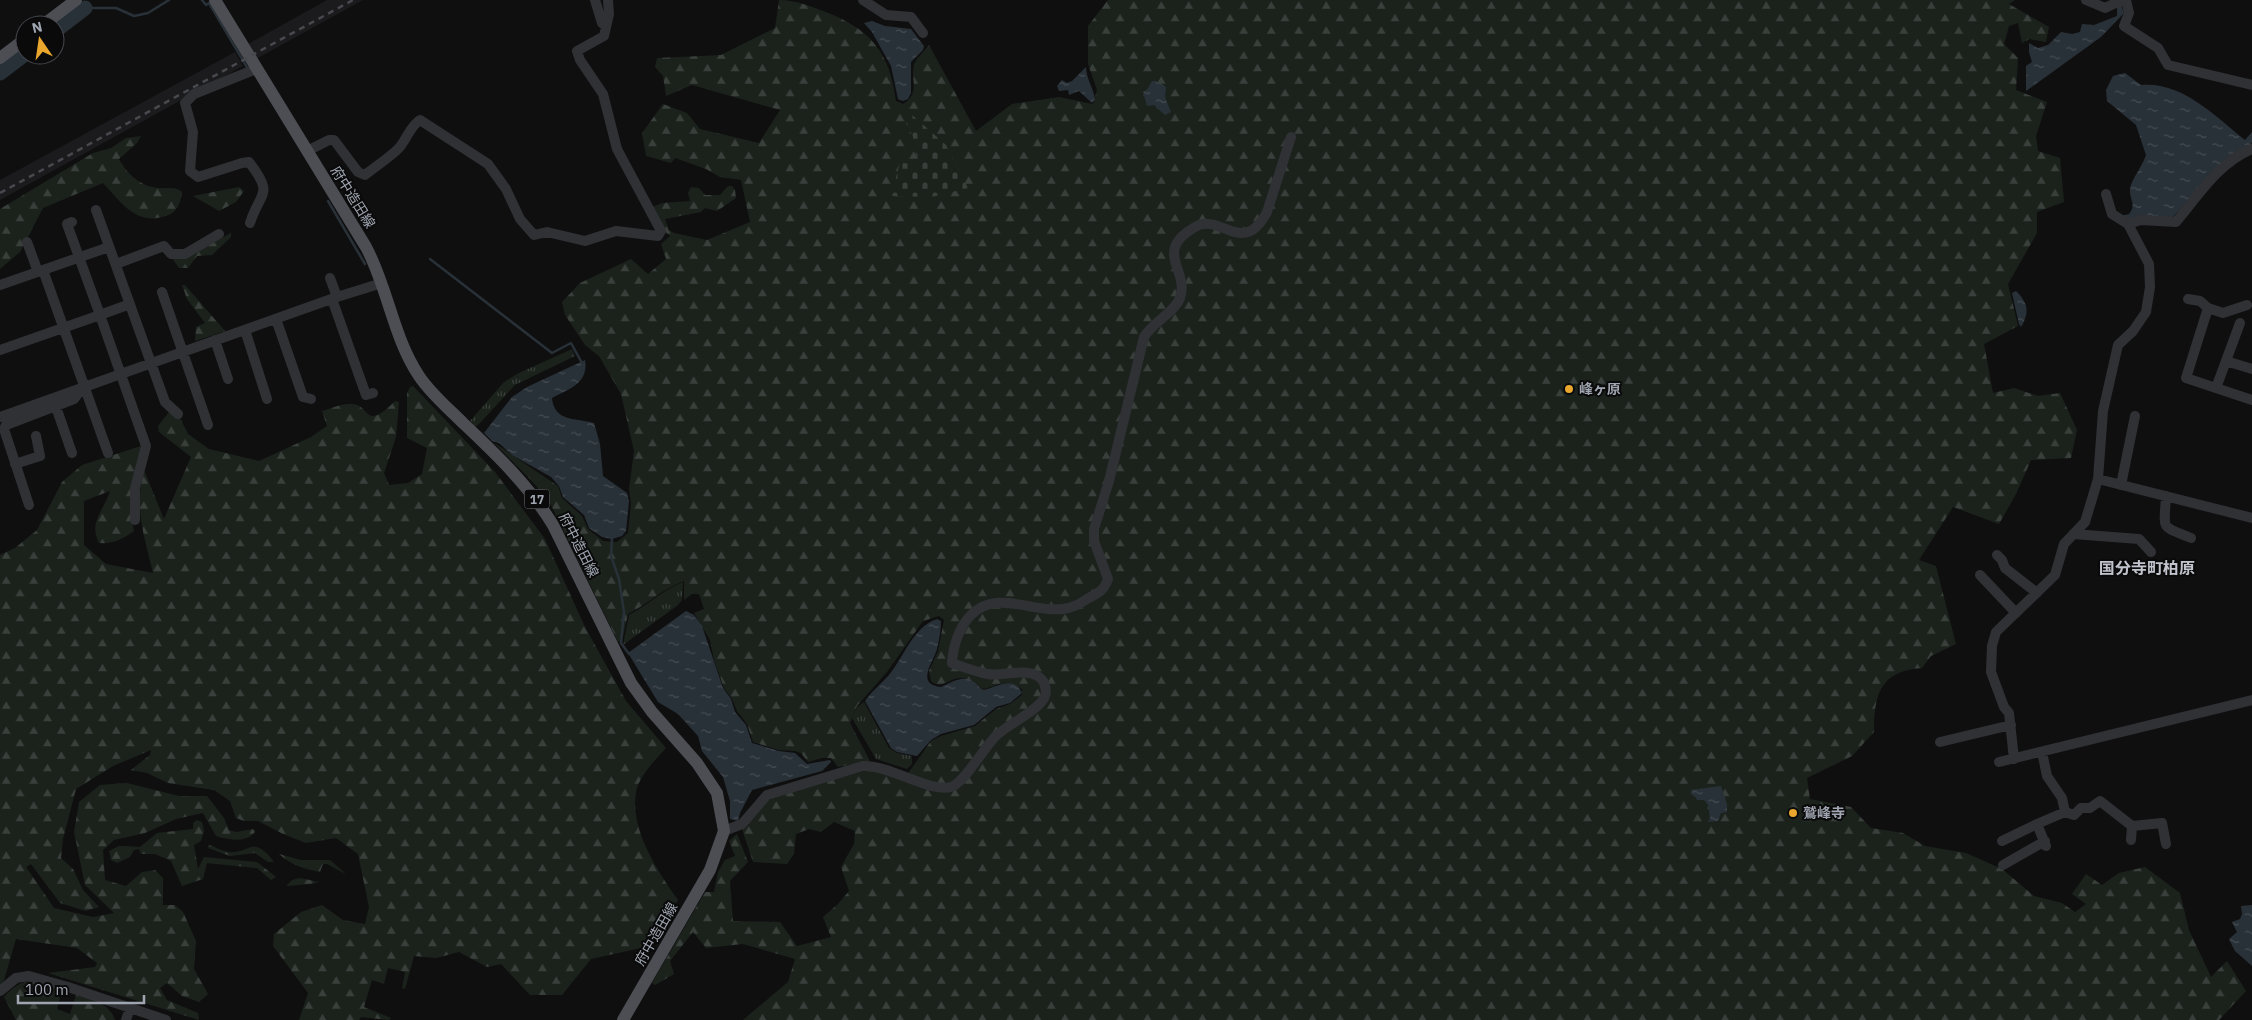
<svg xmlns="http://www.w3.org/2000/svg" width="2252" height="1020" font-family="'IBM Plex Sans','Noto Sans JP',sans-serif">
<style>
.built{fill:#1b1b1d}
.grass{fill:url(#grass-tufts)}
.forest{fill:url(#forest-firs)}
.cemetery{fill:url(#cemetery-stones)}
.water{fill:url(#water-ripples)}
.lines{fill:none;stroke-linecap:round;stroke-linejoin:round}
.stream{stroke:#293138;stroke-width:2.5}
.river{stroke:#293138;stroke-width:15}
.minor{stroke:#303135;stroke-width:10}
.major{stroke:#4c4e54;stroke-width:12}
.rail{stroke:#47494e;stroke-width:2.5;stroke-dasharray:6 5;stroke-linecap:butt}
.poi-dot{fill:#e9a72e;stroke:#0a0a0b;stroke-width:2}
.labels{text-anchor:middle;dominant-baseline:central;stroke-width:4;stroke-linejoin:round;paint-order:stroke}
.shield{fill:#0a0a0b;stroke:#73777f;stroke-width:1}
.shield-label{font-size:12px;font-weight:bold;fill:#a0a6b1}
.street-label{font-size:14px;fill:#a0a6b1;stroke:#0a0a0b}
.poi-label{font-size:14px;font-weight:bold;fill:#a0a6b1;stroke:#0a0a0b;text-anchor:start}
.quarter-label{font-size:16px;font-weight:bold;fill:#c1c4cd;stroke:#0a0a0b}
</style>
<defs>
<pattern id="grass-tufts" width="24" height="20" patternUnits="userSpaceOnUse" patternTransform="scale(1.25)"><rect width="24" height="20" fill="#1b221c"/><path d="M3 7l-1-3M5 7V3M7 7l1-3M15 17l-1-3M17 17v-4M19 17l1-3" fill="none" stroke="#393f3b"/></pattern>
<pattern id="forest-firs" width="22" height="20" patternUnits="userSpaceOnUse" patternTransform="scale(1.25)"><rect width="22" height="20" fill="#1b221c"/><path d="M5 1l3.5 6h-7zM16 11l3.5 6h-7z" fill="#393f3b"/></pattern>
<pattern id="cemetery-stones" width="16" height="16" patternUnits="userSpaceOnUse" patternTransform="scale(1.25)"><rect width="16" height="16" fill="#1b221c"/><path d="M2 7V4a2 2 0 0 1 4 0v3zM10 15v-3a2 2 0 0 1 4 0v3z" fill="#393f3b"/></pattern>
<pattern id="water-ripples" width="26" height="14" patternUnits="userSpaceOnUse" patternTransform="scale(1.25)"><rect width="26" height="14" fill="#293138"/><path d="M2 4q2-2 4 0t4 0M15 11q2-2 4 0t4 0" fill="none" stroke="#454c52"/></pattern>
</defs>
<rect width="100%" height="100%" fill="#0f0f10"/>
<path class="built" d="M327,0H363L256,59L248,44Z
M235,52L243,66L0,200V180Z"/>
<path class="grass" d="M572,349L575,356L515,385L479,424L475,427L470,421L504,382L519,373Z
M683,582L682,600L678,605L623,645L629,615C648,605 663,590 683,582Z
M864,702L889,748L897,753L912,756V764L907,769L876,759L852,718L857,707Z"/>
<path class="forest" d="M779,0C795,0 807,5 823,11C852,22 876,36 888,67C892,77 894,90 896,101L903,104C921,93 910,79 914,64C917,58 925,50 929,45L976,131L1012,104L1059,97L1093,104L1097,90L1088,64V26L1108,0H2015L2009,4L2049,27L2046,42L2030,39L2022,43L2018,23L2009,26L2004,44L2018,58L2016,90L2047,102L2036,136L2038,151L2060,158L2064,202L2037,212V233L2008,284L2018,326L1984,344L1993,393L2014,388L2038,396L2060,393L2077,430L2071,458L2031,460L2016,494L1999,524L1953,507L1919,560L1936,566L1956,644L1931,656L1922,668C1880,671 1874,694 1874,732L1852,756L1807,778L1810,799L1851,807L1871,828L1903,833L1925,846L1966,853L2002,869L2034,896L2062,903L2075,912L2086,904L2072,894L2086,874L2102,885L2119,873L2145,867L2180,893L2189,930L2211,977L2227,961L2246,991L2219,1020H743L788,982L795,959L743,944L706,948L693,932L670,961L674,974L655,985L652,983L705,892H714L718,872L725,860L735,856L729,841L737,834L748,862L730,881L733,921L780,922L797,946L831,937L823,917L838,904L849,891L841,867L854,844L855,831L834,822L821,832L809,829L796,834L794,854L787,864L753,862L742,829L766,802L777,795L872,769L904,779L931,741L941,736L975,726L996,709L1010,704L1022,695V689C1007,679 1000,684 984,689C975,686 971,677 960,678C948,679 941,690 931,681L929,671L938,651L944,620L939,616L923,621L887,672L857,706L850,723L870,761L838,767L831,758H822L808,762L801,753L795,751L779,750L753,742L747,724L737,711L732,699L724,688L714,660L710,640L694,613L704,609L699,594H692L684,600V581C662,589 648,604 628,614L622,641L618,642L549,501L531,480L493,442L558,486L562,498L582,516L588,529L603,541L617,542L628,533L631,504L629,489L634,451L621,394L599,356L585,345L565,315L562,302L580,283L631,259L648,274L666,259L661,244L670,236L662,229L652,207L663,203L690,201L688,193L691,187L699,188L705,195H720L728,186H732L735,190L736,198L717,211L705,208L701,212L665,219L669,230L674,233L707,240L750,222L741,180L720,177L706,169L675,158L671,163L646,156L642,133L663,104L687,113L700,129L759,143L780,110L692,85L666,96L663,76L655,67L657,58L721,55L775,28Z
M141,136L137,143L119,159C127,174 141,187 159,188C169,189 174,186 182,192C181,202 177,213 166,216C136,226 122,203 103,183L43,208L20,252L0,269V209L93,153L111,148L126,138Z
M239,187L244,191L236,202L219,211L193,196Z
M231,233V237L212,255L197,256L188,268H179L172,258H186Z
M182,285H185L225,331L195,341L196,327L205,323L187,299Z
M413,386L495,472L545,539L585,627L626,701L666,748C656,759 642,773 637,788C627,826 658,872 678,900L650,946L591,959L562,995H530L501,964L487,967L459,952L436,958L414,956L405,989L402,988L405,972L388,968L384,984L372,980L364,1007L391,1018L389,1020L361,1017L359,1020H299L308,993L273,946L274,934L301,912L322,905L343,920L365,924L369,907L358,854L336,838L306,843L283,834L258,821H244L236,818L230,801L214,790L168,783L147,773L131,770L150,755L151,750L113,766L76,789L63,839L61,858L73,869L83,890L99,907L86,911L60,903L31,864L26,867L54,908L93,917L114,913L85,885L74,832L79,802L100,785L127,783L179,796H207L224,818L229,830L236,832L253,829L255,832C246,843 229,840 216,836L203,813L176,819L145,833L114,840L103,850L105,880L126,886L142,872L155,870L163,878V905H175L183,912L196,941L194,969L208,994L199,1002L182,996L167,983L160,988L167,1000L198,1013L199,1020L48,973L95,967L97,963L77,948L16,939L4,980L0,985V555L15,548L37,530L62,482L82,465L141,446L131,515L134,531C123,539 113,544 99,543C88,522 104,511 110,491L84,501V545L106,564L153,573C144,535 134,508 144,470L164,519L191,457L159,432L158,426L170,411L181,420L188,434L209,449L259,461L311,437L327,426L322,411C330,409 340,404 349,404C372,402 362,434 395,401L399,402L396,437L384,473L389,485L408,483L422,474L427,448L407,438V393L410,387Z
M197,820L202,822L204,831L201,841L194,845L198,869L204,857L257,862L276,877L271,880L257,868L207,863L203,879L182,886L171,861L155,854H141L139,849L134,850L130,857L117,863L111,860L109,851L119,846L140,847L157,833L193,829V823Z
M209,845C215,847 222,851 228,852C250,855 252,833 274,862H268L255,853L230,856L208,848Z
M279,854L301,860H330L346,874L327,864H323L320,872C305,869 291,865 279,854Z
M300,878L319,882L310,884L286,886L292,880Z
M31,980L62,990L57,1009L70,1014L76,995C93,1001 109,1002 115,1020H16L4,997C12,988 19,983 31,980Z"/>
<path class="cemetery" d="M911,114L946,145L968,188L932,197L891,196L900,163L918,164L913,137L905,121Z"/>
<path class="water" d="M2117,5H2121L2124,13L2101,37L2026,91V66L2032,62L2029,52V43L2038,48L2048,45L2061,32L2072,34L2080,32L2082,24L2094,25L2117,16Z
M872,21L885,26L911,29L924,46L923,50L911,62V93L908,99L903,101L898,99L891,66L872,32L864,23Z
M1086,67C1086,78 1093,87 1095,99L1092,103L1079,91L1069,95L1068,90L1059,91L1057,86L1062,80L1067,83L1072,81Z
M2125,73L2141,85C2182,81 2215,116 2245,140L2252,132V142L2250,146L2233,154L2171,219L2129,220L2122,216L2129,214C2137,205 2129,199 2130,188C2132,179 2143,165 2146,155L2136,125L2107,101L2106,90L2113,76Z
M1152,81H1156L1166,87L1165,97L1171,112L1165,115L1154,105L1147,106L1143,92L1147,90Z
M2016,291C2028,303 2030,312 2021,327L2019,324L2012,293Z
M585,360C589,383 569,389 552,398C554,422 576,418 594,423L600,444L603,476L627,493L629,501L626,531L622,536L612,539L602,537L589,528L584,515L563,497L559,486L551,477L512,455L499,443L492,441L484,433L512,397L527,387Z
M686,611L694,615L702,626L723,688L731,699L735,712L746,725L752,743L779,751L795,753L807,764L830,760L831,762L822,771L752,790L740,813L738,821L730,819V801L723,777L702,751L698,736L678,714L658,702L628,653Z
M937,619L941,621C941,630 939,641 937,649C933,663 915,684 941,687C951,683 963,674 974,682C978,685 979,688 984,690C996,687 1015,675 1022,693L1010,703L996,707L974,725L941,734L931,740L917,756L897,752L891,748L865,701C872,691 881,684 889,675C904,657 913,627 937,619Z
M1721,786L1727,804V812L1721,813L1718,821L1707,822L1710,819L1708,805L1704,800H1697L1695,796L1691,794V790Z
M2252,905V966L2235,951L2229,939L2237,932L2232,922L2240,919L2242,914L2241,906Z"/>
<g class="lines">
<path class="stream" d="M202,0L206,5L209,3L248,69
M85,8H116L134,16L148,13L169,0
M328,201L365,264
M430,259L552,353L571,343L582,363
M612,537L611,556L619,579L624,612L621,643L629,654"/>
<path class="river" d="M55,31L85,8
M0,73L25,54"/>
<path class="minor" d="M595,0L602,23L606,26
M863,0L886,15L911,17L923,33
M2086,0L2105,8L2122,0
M2126,0L2129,13L2124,26L2158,48L2168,65L2252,85
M307,151L329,140H334L358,172L365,175C376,166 389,158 399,148C407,139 410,126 420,120L488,164L506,189L520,219L534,235L547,232L585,241L616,231L658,236L661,231L617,149L603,94L580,60L577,51L604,36L609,14L608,0
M96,210L165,402L178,414
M72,222L67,224L100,315L130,304
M250,223C260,191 275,196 249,162L242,163L198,177L190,171L193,132L185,103L194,94L256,69
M2128,224L2141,220L2176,222C2198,196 2219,162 2252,149
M27,242L38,272
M116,264L164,246L171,254H185L219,234
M43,270L108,453
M330,278L337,297
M0,285L109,247
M162,292L208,425
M332,299L366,395L373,393
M2188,299L2200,301L2208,308L2186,378L2252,400
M2208,308L2223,313L2247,305
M276,319L303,397L311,399
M245,330L267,399
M215,340L228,379
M0,350L100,315L146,446L135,488V520
M2226,361L2252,369
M2216,388L2240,323
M56,407L72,453
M0,417L337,297L382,283
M15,464L40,456L36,436
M2098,479L2103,411L2118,345L2133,331L2146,312L2150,287L2149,264L2128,224L2112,214L2106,194
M2121,485L2135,416
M2166,496C2164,532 2160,525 2191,538
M29,505L4,429L6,425L74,399L83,387
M2073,534L2139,539L2151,552
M1997,555L2002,560L2005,568L2037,593
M1980,575L2016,613
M1940,742L2011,725
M2042,752L2047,776L2062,798L2065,812L2074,815L2081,808H2090L2100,801L2132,826L2162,823L2166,844
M2014,759L2009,713L2004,707L1991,672L1992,646L1996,632L2055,575L2064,544L2085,522L2098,479L2252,518
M1999,762L2252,700
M724,831L742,824L767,795L863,766C890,765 930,793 951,787C965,783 984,746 998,734C1009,724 1041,709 1045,696C1047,692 1045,684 1043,681C1032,665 1003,677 988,674C976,672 963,667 952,663C953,646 959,627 971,615C997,589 1032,613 1063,609C1072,608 1080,604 1087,599C1099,592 1103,592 1108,579L1094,541V529L1109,481L1144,337C1152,323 1175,312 1180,298C1190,270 1152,252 1195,227C1221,212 1243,258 1267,212L1291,137
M2131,840L2132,826
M2002,841L2037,824
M2046,846L2037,824L2065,812
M2003,865L2045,841
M0,991L16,978L29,976L68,987L166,1020
M126,1020L130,1008"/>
<path class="major" d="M215,0L366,247C388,288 393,337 419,376C431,394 448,408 463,423C497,455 529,486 553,525L631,683L652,712L697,763L717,793L724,831L710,870L623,1020
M43,25L76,0
M0,58L25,39"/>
<path class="rail" d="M0,193L353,0"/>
</g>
<g class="poi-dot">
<circle cx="1569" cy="389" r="5"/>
<circle cx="1793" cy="813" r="5"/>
</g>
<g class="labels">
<rect class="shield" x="524.5" y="489.5" width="25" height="19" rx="4"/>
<g class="shield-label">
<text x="537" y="499">17</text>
</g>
<g class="street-label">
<text transform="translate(353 197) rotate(58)">府中造田線</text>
<text transform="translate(579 545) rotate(63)">府中造田線</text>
<text transform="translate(656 934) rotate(-60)">府中造田線</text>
</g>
<g class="poi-label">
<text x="1579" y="389">峰ヶ原</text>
<text x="1803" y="813">鷲峰寺</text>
</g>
<g class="quarter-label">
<text x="2147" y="568">国分寺町柏原</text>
</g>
</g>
<g transform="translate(40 40) rotate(347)"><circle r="24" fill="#0a0a0b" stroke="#46484d"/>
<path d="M0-4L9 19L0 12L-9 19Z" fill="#e9a72e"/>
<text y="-8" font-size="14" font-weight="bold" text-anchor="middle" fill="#a0a6b1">N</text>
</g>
<path d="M18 995v8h126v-8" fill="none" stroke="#a0a6b1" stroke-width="2.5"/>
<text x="25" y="995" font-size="15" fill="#a0a6b1" stroke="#0a0a0b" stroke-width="4" paint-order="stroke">100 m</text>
</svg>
